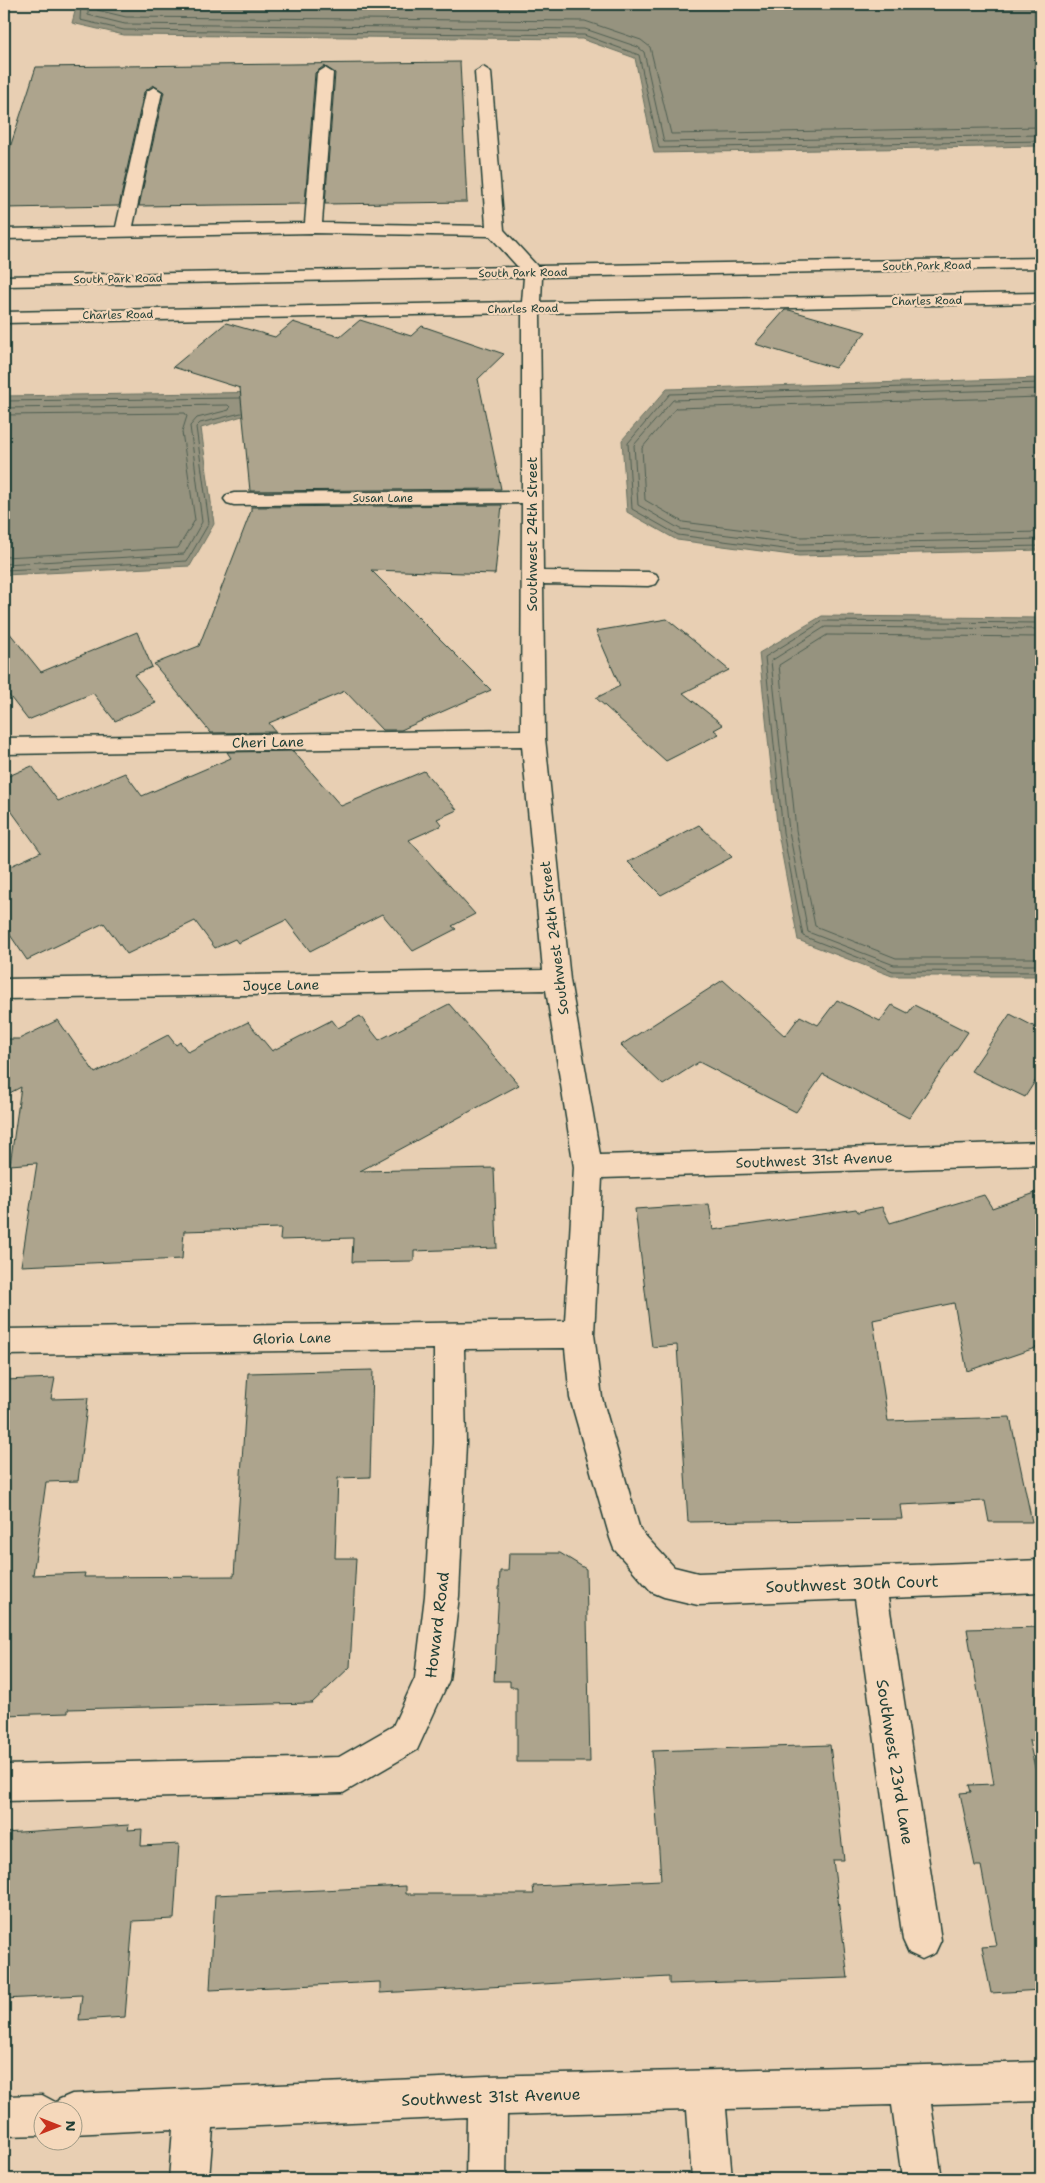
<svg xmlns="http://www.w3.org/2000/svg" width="1045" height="2183" font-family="'Shantell Sans',sans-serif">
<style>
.water{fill:#96937f;stroke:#667161}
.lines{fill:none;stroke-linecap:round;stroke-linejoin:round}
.shore{stroke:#4f5f52;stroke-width:1}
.building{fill:#ada48d;stroke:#1f3d34}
.minor-casing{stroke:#1f3d34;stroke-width:3}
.minor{fill:#f5d8bb;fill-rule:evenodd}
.labels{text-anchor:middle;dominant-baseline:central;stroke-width:4.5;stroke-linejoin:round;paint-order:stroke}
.far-street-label{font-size:11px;fill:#1f3d34;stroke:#f5d8bb}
.street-label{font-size:14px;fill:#1f3d34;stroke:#f5d8bb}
.near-street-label{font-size:16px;fill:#1f3d34;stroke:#f5d8bb}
</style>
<rect width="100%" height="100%" fill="#e8cfb3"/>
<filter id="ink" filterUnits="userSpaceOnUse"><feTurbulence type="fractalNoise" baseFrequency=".02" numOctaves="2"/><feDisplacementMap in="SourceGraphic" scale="10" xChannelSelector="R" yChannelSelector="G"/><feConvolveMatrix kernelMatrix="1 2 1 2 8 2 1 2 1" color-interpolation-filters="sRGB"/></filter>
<g filter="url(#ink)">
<path class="water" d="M77,4H1041V146L654,153L635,58L582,39L124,35L72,23Z
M1041,378V550L799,556L677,540L627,512L622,440L667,389Z
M276,392L277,406L201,428L214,524L190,566L4,575V396Z
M822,616L1041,618V976H892L798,940L778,833L759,653Z"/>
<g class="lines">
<path class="shore" d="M81,4L80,20L124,30L584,35L639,55L659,148L1041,141
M88,4V15L125,24L585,29L638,47L644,52L664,142L1041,135
M95,4L97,10L126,17L585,21L641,40L650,47L671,134L1041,127
M1041,383L670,394L628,443L632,509L678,535L799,551L1041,546
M1041,389L673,400L634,445L638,505L680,529L800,544L1041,539
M1041,397L676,408L642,448L645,500L683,522L800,537L1041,532
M4,401L240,398
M4,408L228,405L230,407L229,410L197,418L190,426L202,522L184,554L4,564
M4,415L185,413L187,416L182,432L195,520L178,548L4,557
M4,570L187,561L209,523L196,427L200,423L241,413
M1041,623L823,621L765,657L783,832L803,936L893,971L1041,972
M1041,629L825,627L771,661L789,831L808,932L894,965H1041
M1041,637L827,635L779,665L796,830L815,926L896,958H1041"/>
</g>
<path class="building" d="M460,62L467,202L325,204L335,73L324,66L315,73L305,204L139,206L164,92L153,85L144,92L119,206L4,208V166L36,67Z
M785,310H789L866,332L835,368L755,344Z
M360,320L411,336L422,326L504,354L478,379L501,489L250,491L240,388L173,367L226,323L275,337L293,322L340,337Z
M502,505L495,574L371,570L491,690L401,730H382L345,691L269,723L276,732L211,733L154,664L199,646L251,511V507Z
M667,619L729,670L683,693L723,725L714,730L719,734L666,761L596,698L620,686L596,631Z
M4,626L41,672L137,632L152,667L134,675L156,703L115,721L93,693L28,720L4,689Z
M293,751L341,806L424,771L457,810L437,819L442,825L409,840L475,914L452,926L456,929L413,951L382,914L310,951L286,920L238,943L235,939L215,948L195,921L127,954L104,923L27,960L4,926V869L41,852L4,801V778L32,766L58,801L125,773L142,796L231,758L227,752Z
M699,825L732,857L661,895L628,862Z
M723,980L785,1036L800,1016L818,1025L837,1000L880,1021L892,1005L908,1013L914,1005L968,1032L909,1118L823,1074L796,1112L699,1062L663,1085L621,1045Z
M449,1004L519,1085L360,1171L494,1168L497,1248L414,1251V1261L352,1262L353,1238L280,1240L281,1228L184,1231L182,1259L21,1266L37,1163L10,1165L21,1087L4,1096V1039H19L58,1020L95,1073L168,1035L176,1045L180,1042L188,1052L248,1022L272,1051L332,1020L338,1028L360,1016L379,1040Z
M1010,1014L1041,1030V1072L1025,1097L971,1071Z
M1041,1191V1346L967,1371L954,1303L873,1320L888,1421L1010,1417L1032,1522H989L985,1501L900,1505L902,1519L688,1522L677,1345L652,1347L635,1209L709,1204L713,1230L856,1209L858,1212L882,1207L890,1223L984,1195L992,1208Z
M373,1370L370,1477L338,1478L335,1558H356L350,1667L312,1703L68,1709V1713L4,1715V1380L55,1378L51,1399L88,1398L78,1481L46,1482L33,1575L85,1573L84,1577L234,1576L248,1373Z
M509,1553H560L586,1569L590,1762H517V1687H510V1681H494L500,1571H508Z
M1041,1627V1741H1029L1041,1794V1990L991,1993L982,1947L996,1946L981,1866H975L960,1793L971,1792L969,1785L994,1784L967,1629Z
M830,1745L844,1860H833L848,1978L669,1984V1977L380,1993V1982L210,1990L215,1895L406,1886V1894H534L533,1886L661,1880L652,1751Z
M129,1825L128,1830L142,1829L141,1846L179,1844L174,1919L133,1921L125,2017L79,2020L82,1995L4,1999V1833Z"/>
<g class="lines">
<g class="minor-casing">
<path id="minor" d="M483,67L491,72L504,230L537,266L1041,258V268L542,277L541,302L1041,293V303L540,313L543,571L648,572L656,574L659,579L656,584L648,586L543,584L545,738L570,980L600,1155L1041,1142V1165L602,1178L594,1334L602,1398L640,1530L674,1567L698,1573L1041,1560V1592L888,1598L941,1940L935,1953L922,1959L909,1953L903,1940L855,1599L698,1605L664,1597L652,1592L614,1549L610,1538L570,1398L565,1348L464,1349L466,1443L459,1596L449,1680L417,1750L343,1793L4,1801V1765L339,1757L393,1726L415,1678L425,1596L434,1443V1349L4,1355V1329L565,1321L574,1167L546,990L4,999V979L543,970L522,746L4,754V738L521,730L522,503L234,505L227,503L224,499L227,495L234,493L522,491V313L4,323V312L522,302L524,277L4,286V276L518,267L490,236L313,233L4,239V229L116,227L146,92L154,87L162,92L133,226L305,223L317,73L325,68L333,73L322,223L486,226L475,72Z
M1041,2062V2101L931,2104L942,2179H902L892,2105L726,2109L732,2179H692L687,2110L507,2115L506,2179H466L467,2117L213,2128L209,2179H169L173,2129L72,2134V2110H42V2135L4,2136V2096L42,2095L57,2103L58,2100L72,2094L487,2076Z"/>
</g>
<use href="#minor" class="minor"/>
</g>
</g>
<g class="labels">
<g class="far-street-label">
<text transform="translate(927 266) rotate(-1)">South Park Road</text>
<text transform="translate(523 273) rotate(-1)">South Park Road</text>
<text transform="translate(118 279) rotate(-1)">South Park Road</text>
<text transform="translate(927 301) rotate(-1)">Charles Road</text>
<text transform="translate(523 309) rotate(-1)">Charles Road</text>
<text transform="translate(118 315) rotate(-1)">Charles Road</text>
<text x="383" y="498">Susan Lane</text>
</g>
<g class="street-label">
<text transform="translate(532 534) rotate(-90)">Southwest 24th Street</text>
<text transform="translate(268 742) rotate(-1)">Cheri Lane</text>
<text transform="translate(554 938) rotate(-97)">Southwest 24th Street</text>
<text transform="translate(281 985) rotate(-1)">Joyce Lane</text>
<text transform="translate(814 1160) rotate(-2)">Southwest 31st Avenue</text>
<text transform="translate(292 1338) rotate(-1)">Gloria Lane</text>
</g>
<g class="near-street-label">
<text transform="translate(852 1584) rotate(-2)">Southwest 30th Court</text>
<text transform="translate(437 1625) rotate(-83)">Howard Road</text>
<text transform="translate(895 1762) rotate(81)">Southwest 23rd Lane</text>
<text transform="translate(491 2097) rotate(-2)">Southwest 31st Avenue</text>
</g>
</g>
<rect width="1045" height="2183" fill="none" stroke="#f5d8bb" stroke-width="20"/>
<rect x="10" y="10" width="1025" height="2163" fill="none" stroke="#1f3d34" stroke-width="2" filter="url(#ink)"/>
<g transform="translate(58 2126) rotate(90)"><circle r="24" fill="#f5d8bb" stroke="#9f9a85"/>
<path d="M0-4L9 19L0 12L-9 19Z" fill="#c8321e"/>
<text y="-8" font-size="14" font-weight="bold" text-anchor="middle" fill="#1f3d34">N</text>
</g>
</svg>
